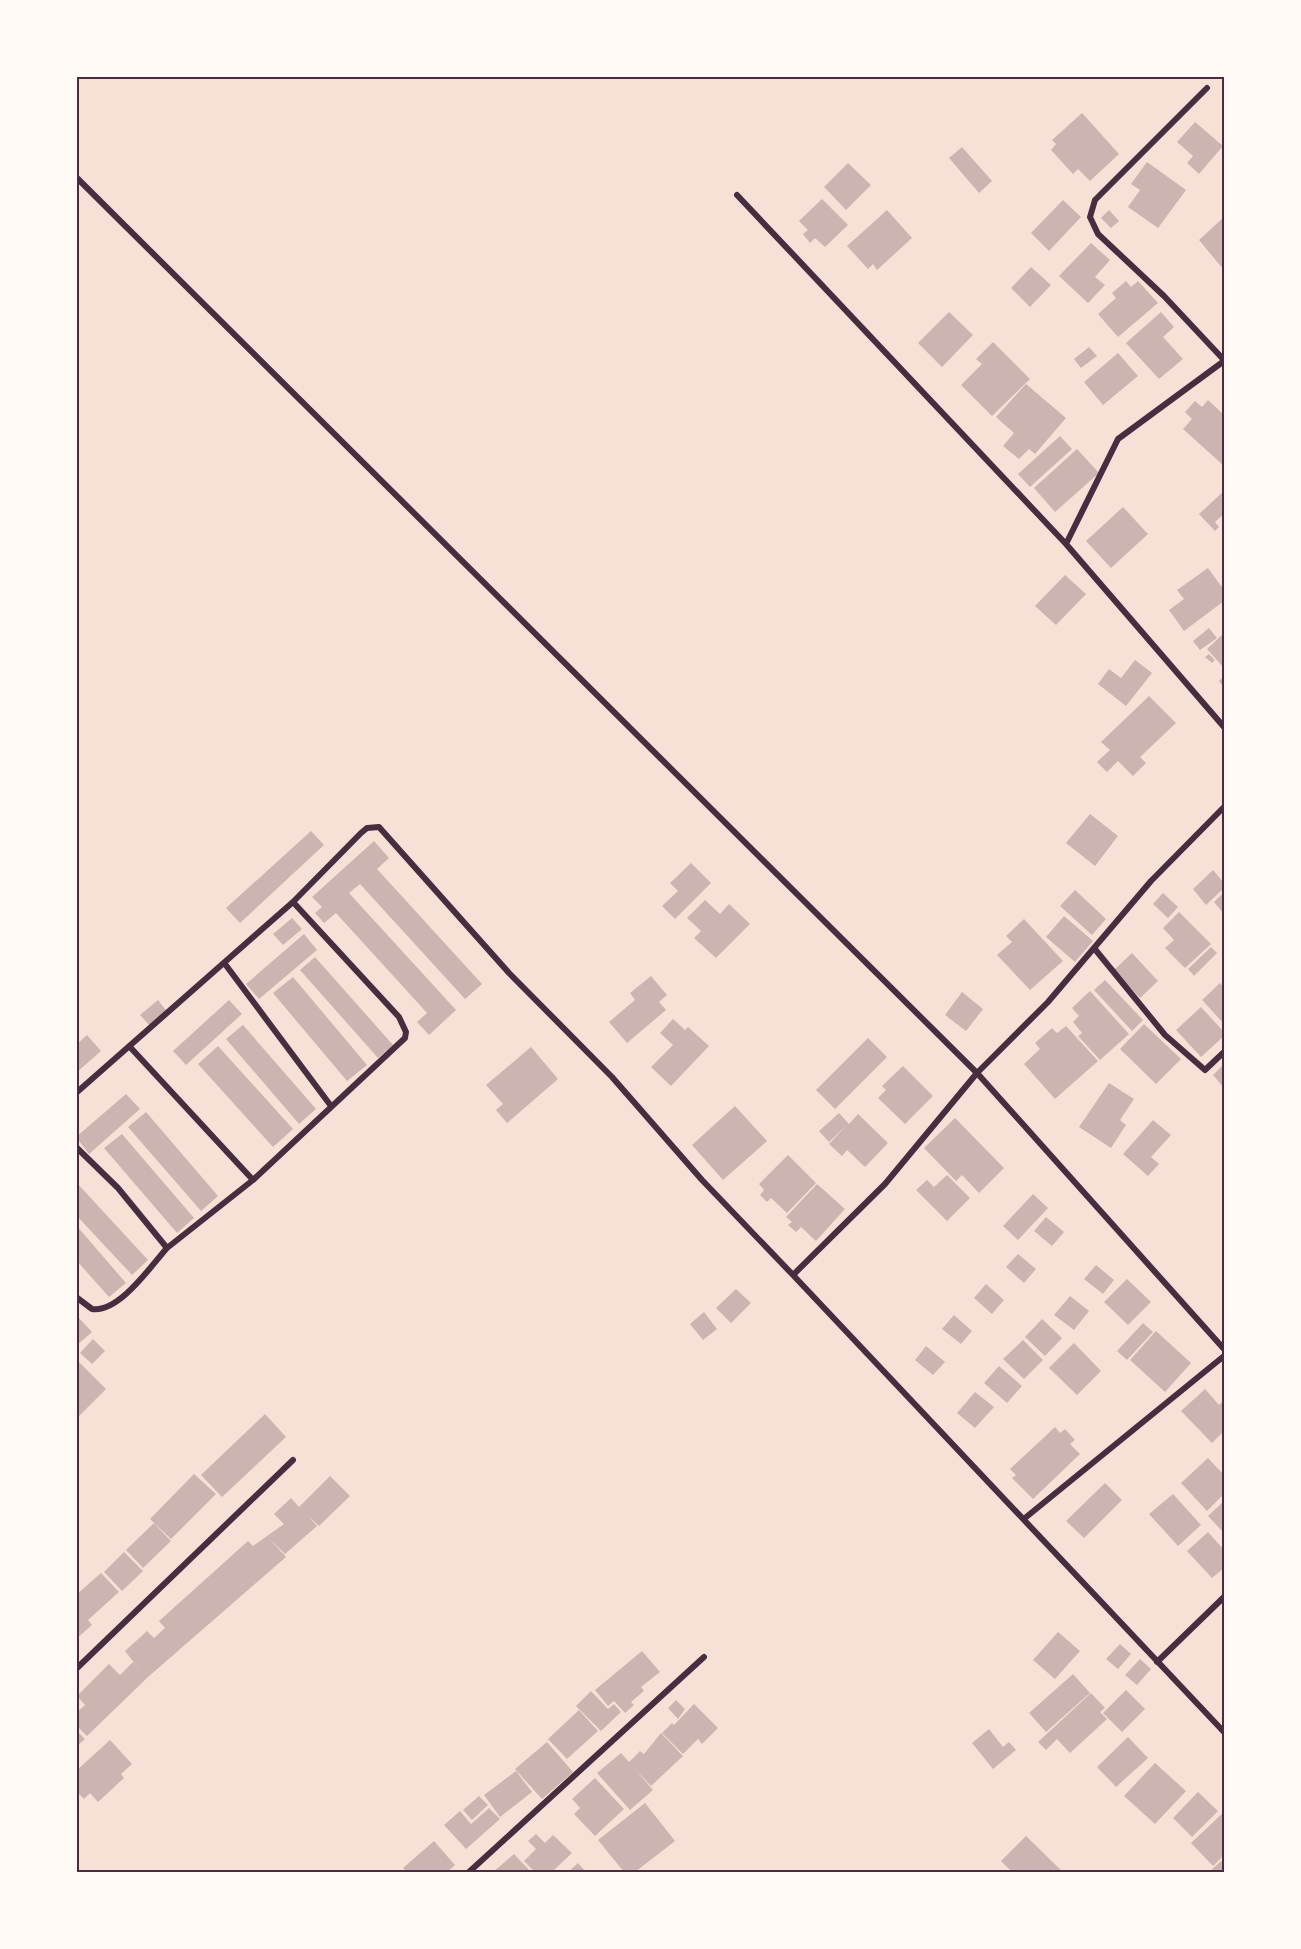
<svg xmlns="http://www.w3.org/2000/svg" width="1301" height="1949" font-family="'DejaVu Sans',sans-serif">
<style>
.building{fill:#ccb4b1}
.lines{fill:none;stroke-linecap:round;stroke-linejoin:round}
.minor{stroke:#4a2c40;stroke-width:6}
.neatline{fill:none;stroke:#4a2c40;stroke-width:2}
</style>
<rect width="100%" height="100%" fill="#f7e1d7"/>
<path class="building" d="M1082,113L1119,154L1090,181L1078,169L1073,174L1051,150L1056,144L1052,140Z
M1195,122L1223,146L1199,174L1187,163L1193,156L1177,142Z
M962,147L992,181L979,193L949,158Z
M1147,162L1186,190L1158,228L1128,207L1140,190L1131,184Z
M848,163L871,185L846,210L824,187Z
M822,199L848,225L825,247L815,238L810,243L803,234L808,230L799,221Z
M1063,200L1081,217L1049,251L1031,233Z
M887,210L912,238L877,270L873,264L868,269L847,246Z
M1109,210L1119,221L1111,228L1101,218Z
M1224,217V270L1199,240Z
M1091,243L1110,260L1095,277L1105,285L1088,303L1059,276Z
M1031,267L1051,285L1030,307L1011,288Z
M1126,281L1131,287L1138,281L1158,303L1118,337L1098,314L1116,298L1112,293Z
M949,312L973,335L942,367L918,343Z
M1161,312L1174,327L1163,337L1183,359L1159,379L1126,343Z
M993,342L1030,379L992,416L961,385L982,364L976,359Z
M1089,347L1097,356L1081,368L1074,359Z
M1118,353L1138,376L1103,405L1084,382Z
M1026,384L1066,418L1035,454L1029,449L1019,459L1003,446L1014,433L996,417Z
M1208,400L1224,415V466L1183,429L1192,419L1185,412L1195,401L1202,407Z
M1060,436L1072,449L1030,487L1018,474Z
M1077,449L1099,473L1055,512L1034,488Z
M1224,491V514L1215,522L1219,527L1215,531L1199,514Z
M1123,507L1148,534L1111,568L1086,541Z
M1208,568L1224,590V601L1184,631L1169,610L1184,599L1177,590Z
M1065,575L1086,594L1056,625L1035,606Z
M1209,628L1217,638L1200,650L1193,641Z
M1224,633V668L1207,649Z
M1209,654L1215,660L1212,663L1205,657Z
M1135,660L1152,673L1126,706L1098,684L1109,669L1121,678Z
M1224,676V688L1219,681Z
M1149,696L1176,723L1140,757L1146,763L1133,776L1118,761L1107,772L1097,762L1110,750L1101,742Z
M1090,814L1118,836L1095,866L1066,843Z
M311,831L324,845L240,923L226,908Z
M374,841L389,858L377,869L482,984L465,999L360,884L349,893L456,1010L429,1035L417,1022L427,1013L336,913L324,923L315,913L322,907L312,897Z
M691,863L711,883L675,919L662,906L678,891L670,883Z
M1213,870L1224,883V888L1206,905L1193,889Z
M1075,890L1106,919L1092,935L1060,906Z
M1224,892V914L1214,902Z
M1163,893L1178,907L1168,918L1153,904Z
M705,900L720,914L729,904L750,924L716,958L694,938L701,931L687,918Z
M1179,912L1211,944L1185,968L1165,948L1174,940L1163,928Z
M1064,916L1093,941L1075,962L1046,937Z
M292,918L302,929L283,945L273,934Z
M1024,919L1063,961L1030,990L997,955L1012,942L1006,936Z
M304,934L317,950L259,999L246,984Z
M1211,947L1217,953L1194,976L1188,969Z
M1132,953L1158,981L1140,998L1114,970Z
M315,957L393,1045L378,1058L300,970Z
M651,976L667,995L659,1002L666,1010L627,1043L609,1022L635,1000L630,993Z
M293,977L367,1065L347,1081L273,993Z
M1105,980L1143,1020L1132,1031L1094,990Z
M1220,983L1224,988V1024L1202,1000Z
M1090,991L1129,1034L1100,1060L1078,1036L1082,1033L1073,1022L1079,1016L1072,1008Z
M962,992L983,1009L966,1031L945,1015Z
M158,1000L168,1013L151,1027L140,1015Z
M229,1000L242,1014L186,1065L173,1051Z
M1201,1007L1224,1032V1036L1201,1057L1176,1030Z
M673,1019L685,1030L688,1027L709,1046L671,1086L651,1067L673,1045L660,1033Z
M1144,1024L1181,1059L1156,1084L1120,1049Z
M243,1025L316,1109L299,1124L226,1039Z
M1066,1026L1098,1061L1055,1099L1024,1064L1040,1049L1035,1043L1052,1028L1057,1033Z
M87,1035L101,1051L76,1073V1045Z
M868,1038L887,1057L835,1109L816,1090Z
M218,1046L293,1129L273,1147L198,1064Z
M531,1047L558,1079L507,1123L496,1110L503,1104L486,1085Z
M1224,1064V1088L1213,1075Z
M903,1066L933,1096L905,1124L878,1098L886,1090L882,1086Z
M1109,1083L1134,1099L1120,1120L1126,1125L1111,1148L1079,1127Z
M126,1094L140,1109L89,1154L76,1137Z
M735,1106L767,1141L723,1180L692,1145Z
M146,1112L218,1196L201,1211L128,1127Z
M839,1113L849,1124L858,1114L888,1143L865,1167L847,1150L842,1156L829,1144L846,1126L829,1142L819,1131Z
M955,1118L1004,1168L979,1193L962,1175L956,1181L924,1148Z
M1153,1120L1171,1135L1151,1157L1159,1164L1148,1176L1123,1154Z
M122,1134L194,1218L177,1233L104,1148Z
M788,1155L816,1183L787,1213L771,1198L767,1202L760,1195L764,1190L759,1184Z
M947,1175L970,1198L947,1221L916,1190L927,1180L934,1187Z
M76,1182L148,1260L132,1275L76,1215Z
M817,1184L845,1209L816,1241L801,1227L796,1232L788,1225L792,1222L786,1217Z
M1033,1194L1048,1208L1018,1240L1003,1226Z
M1046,1217L1064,1232L1052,1246L1034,1231Z
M76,1225L126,1283L109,1297L76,1260Z
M1018,1254L1036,1269L1024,1283L1006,1267Z
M1096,1265L1114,1280L1103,1294L1084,1279Z
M1127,1279L1151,1302L1128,1325L1104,1302Z
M986,1284L1004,1300L992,1314L974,1298Z
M736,1289L751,1303L731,1323L716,1308Z
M1070,1296L1089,1311L1074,1330L1054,1315Z
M704,1312L717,1329L703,1340L690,1324Z
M954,1315L972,1331L961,1344L942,1329Z
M78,1317L92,1332L76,1346V1319Z
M1042,1319L1062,1338L1045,1356L1025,1337Z
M1143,1323L1153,1332L1127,1360L1117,1351Z
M1156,1331L1191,1363L1165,1392L1130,1360Z
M93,1339L105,1351L92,1364L80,1353Z
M1023,1340L1043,1360L1024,1379L1003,1359Z
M1074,1343L1101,1371L1077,1395L1049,1368Z
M926,1346L945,1362L933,1375L915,1360Z
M76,1359L106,1389L76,1419Z
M999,1366L1022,1386L1007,1403L984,1383Z
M1205,1389L1219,1405L1224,1400V1431L1212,1443L1181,1411Z
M975,1392L994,1407L975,1428L957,1413Z
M265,1414L286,1437L222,1497L201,1475Z
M1055,1427L1060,1433L1065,1429L1075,1440L1070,1444L1080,1454L1033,1499L1012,1478L1016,1475L1010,1469Z
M1208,1458L1224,1475V1494L1207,1511L1181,1483Z
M194,1474L216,1494L171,1539L150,1519Z
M330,1476L350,1496L319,1526L308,1516L317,1526L285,1554L269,1538L286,1557L148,1677L87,1736L76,1725V1713L85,1705L77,1696L109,1664L120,1675L133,1662L139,1669L125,1651L147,1631L154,1638L165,1628L159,1621L248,1541L253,1546L284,1524L274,1514L291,1498L299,1507Z
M1105,1483L1122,1500L1084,1538L1066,1521Z
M1173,1494L1201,1525L1178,1546L1149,1514Z
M1224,1501V1533L1208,1516Z
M154,1523L171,1541L143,1568L126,1550Z
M1208,1532L1224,1550V1568L1212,1578L1187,1551Z
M124,1552L143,1571L122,1591L104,1572Z
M101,1573L119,1592L88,1620L92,1625L76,1639V1595Z
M1058,1632L1080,1651L1055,1679L1033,1660Z
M1120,1644L1131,1654L1118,1669L1106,1659Z
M642,1651L660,1672L641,1687L644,1691L631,1702L634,1705L625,1713L614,1701L608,1706L595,1690Z
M1140,1659L1151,1669L1137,1685L1125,1675Z
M1073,1674L1090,1693L1046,1732L1029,1713Z
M1126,1690L1145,1709L1122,1732L1103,1713Z
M591,1691L608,1709L614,1704L621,1712L601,1731L576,1706Z
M1091,1693L1105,1708L1100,1712L1107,1719L1070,1753L1057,1739L1046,1750L1038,1742Z
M676,1700L685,1709L678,1719L668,1708Z
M694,1704L718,1728L702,1744L698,1739L683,1754L662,1733L672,1723L674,1725Z
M579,1710L598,1731L567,1759L548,1739Z
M989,1729L1003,1747L1009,1742L1016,1750L993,1769L972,1743Z
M76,1730L85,1739L76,1747Z
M661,1733L683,1756L651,1786L635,1769L653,1790L630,1810L597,1773L621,1753L629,1762L640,1751L644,1754Z
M1128,1737L1148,1758L1116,1787L1097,1767Z
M110,1740L132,1764L121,1774L124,1778L98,1802L90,1793L84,1799L76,1791V1771Z
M547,1742L573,1772L542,1799L515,1769Z
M1155,1763L1186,1791L1155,1824L1124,1796Z
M516,1771L532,1792L500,1817L484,1795Z
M595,1778L624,1809L595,1836L574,1814L580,1808L572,1799Z
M1198,1792L1218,1811L1192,1837L1173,1818Z
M479,1796L488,1805L472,1820L463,1810Z
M645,1803L675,1841L635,1872H624L598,1840Z
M489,1808L500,1819L466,1849L444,1825L460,1811L471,1824Z
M1224,1812V1855L1213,1866L1191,1843Z
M536,1834L545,1843L553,1835L572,1853L552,1872H535L524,1861L536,1849L528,1841Z
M1026,1836L1063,1872H1012L1001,1861Z
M434,1841L455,1865L447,1872H407L403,1868Z
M514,1854L531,1872H493Z
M1221,1861L1224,1864V1872H1209Z
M578,1863L586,1872H568Z"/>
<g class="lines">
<path class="minor" d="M1207,88L1095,200L1090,217L1098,234L1164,296L1224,360
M76,177L977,1073L1224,1349
M737,195L1066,544
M1224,361L1118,439L1066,544L1224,727
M1224,807L1151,881L1048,1002L977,1073L885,1184L793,1275L1224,1732
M1094,948L1165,1035L1205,1070L1224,1052
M225,964L331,1106
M130,1047L253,1180
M76,1093L293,902L361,833L367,828L379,827L509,973L612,1077L702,1180L793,1275
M76,1147L118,1188L167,1248C150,1267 119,1313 92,1309L76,1297
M167,1248L253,1180L405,1038L406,1032L399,1017L293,902
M1025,1518L1224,1356
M1157,1662L1224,1597
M76,1669L293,1460
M469,1872L704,1657"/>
</g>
<rect width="1301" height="1949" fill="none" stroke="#fffaf5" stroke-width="156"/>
<rect x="78" y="78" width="1145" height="1793" class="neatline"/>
</svg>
